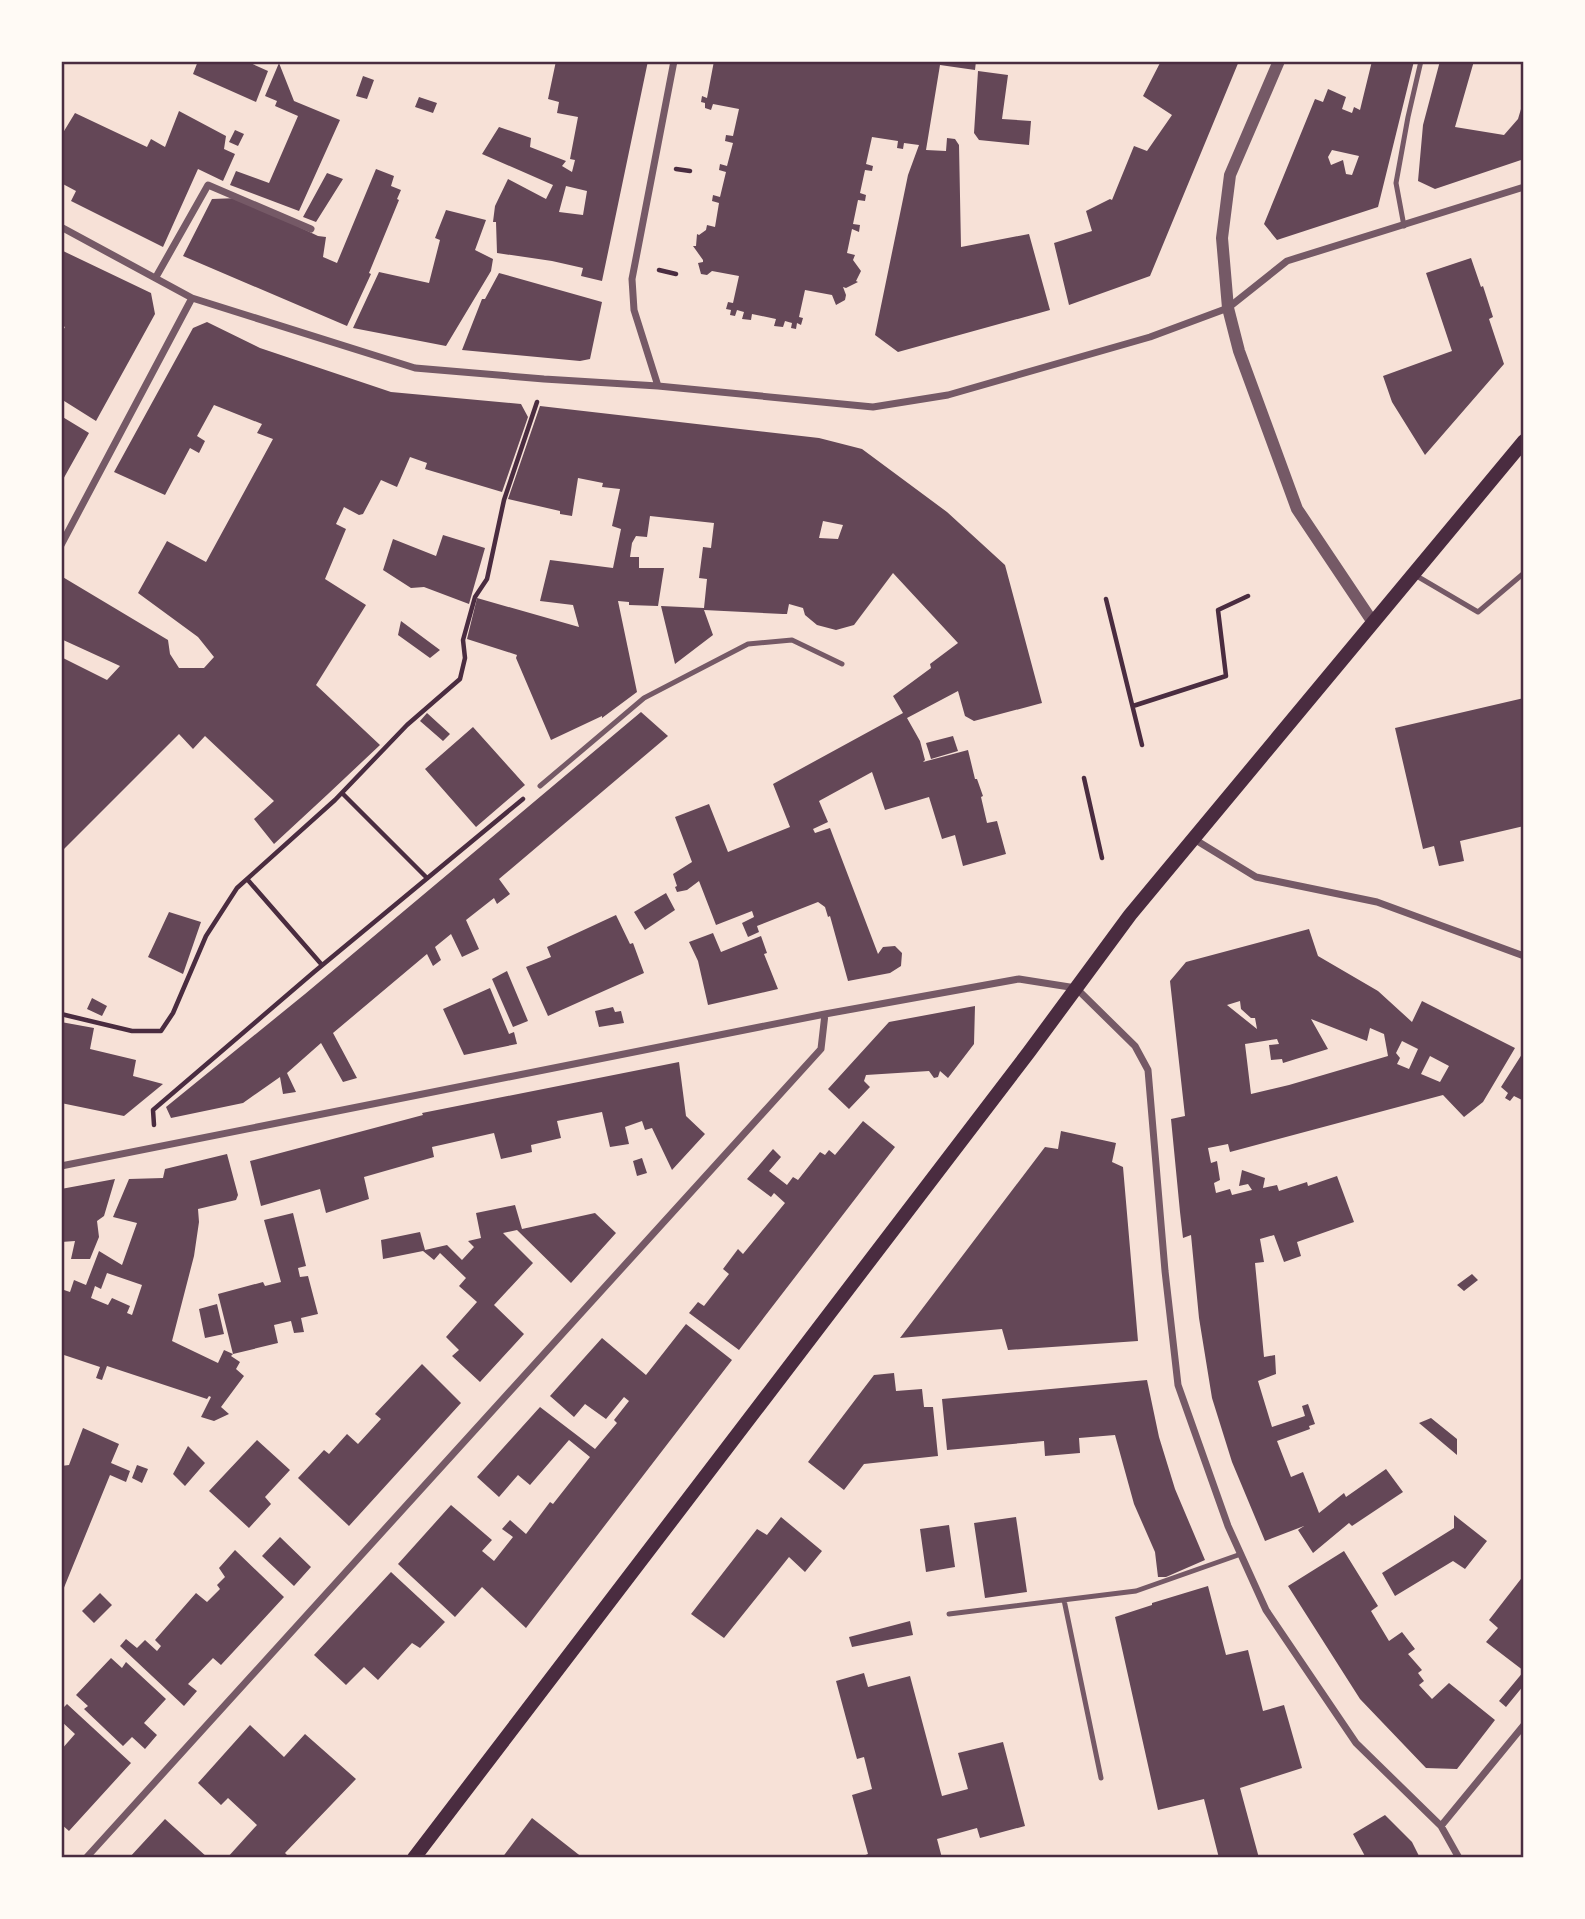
<svg xmlns="http://www.w3.org/2000/svg" width="1585" height="1919" font-family="'Space Grotesk',sans-serif">
<style>
.building{fill:#644757;fill-rule:evenodd}
.lines{fill:none;stroke-linecap:round;stroke-linejoin:round}
.path{stroke:#4a2c40;stroke-width:4.5}
.service{stroke:#755966;stroke-width:5}
.minor{stroke:#755966;stroke-width:7}
.tertiary{stroke:#755966;stroke-width:12}
.secondary{stroke:#4a2c40;stroke-width:14}
.neatline{fill:none;stroke:#4a2c40;stroke-width:2.5}
</style>
<rect width="100%" height="100%" fill="#f7e1d7"/>
<path class="building" d="M198,61H246L268,71L256,102L193,74Z
M556,61H648L602,281L581,276L583,268L552,261L497,253L496,222H493L495,206L508,179L546,199L553,185L482,154L499,127L531,138L530,147L566,161L562,166L572,172L575,160L570,159L578,117L557,113L559,102L548,99ZM566,186L587,191L583,215L559,212Z
M714,61H976L975,70L940,65L926,150L946,151L947,138L955,139L959,145L961,247L1029,234L1050,310L898,352L875,335L908,175L919,145L904,143L903,149L897,148L898,141L872,137L866,164L873,166L872,171L865,170L860,193L866,195L865,201L858,200L853,224L860,225L859,232L852,229L847,253L855,255L853,260L861,271L856,281L858,282L846,288L843,287L846,295L845,300L836,305L832,295L805,290L799,317L803,318L801,325L797,323L796,329L791,328L792,323L785,321L783,327L774,326L776,319L752,314L751,320L742,319L744,312L737,310L735,316L730,315L731,310L726,309L728,302L733,303L739,276L712,271L707,275L701,274L698,263L703,262V260L693,246H696L697,234L699,235L706,230L707,225L715,227L719,203L712,201L713,195L720,197L726,172L719,170L720,164L727,166L733,143L725,141L726,135L733,136L739,109L713,104L711,110L705,108V103L701,102L702,96L707,98Z
M1161,61H1239L1150,276L1069,305L1054,243L1092,231L1086,211L1110,199L1112,200L1134,146L1147,151L1172,115L1143,96Z
M1372,61H1414L1378,207L1277,240L1264,224L1315,99L1323,102L1328,89L1346,97L1342,109L1352,113L1354,107L1360,110ZM1332,150L1359,156L1352,175L1346,174L1343,160L1331,165L1328,157Z
M1440,61H1474L1455,127L1504,135L1518,119L1524,99V159L1435,189L1418,181L1423,125Z
M279,63L294,101L340,120L299,211L230,185L236,171L269,183L298,116L275,106L277,101L265,96Z
M978,71L1008,75L1002,119L1031,121L1029,145L979,140L974,133Z
M363,76L374,80L367,99L356,96Z
M419,97L437,103L433,113L415,107Z
M179,111L226,136L224,149L235,154L223,181L198,169L163,247L71,201L76,191L61,183V136L75,113L147,147L151,139L165,147Z
M235,130L244,134L238,146L229,142Z
M376,169L394,176L391,186L401,190L397,199L399,200L369,273L371,274L347,326L183,256L212,199L238,198L318,236L326,237L323,257L337,263Z
M327,173L343,179L316,222L303,217Z
M446,210L486,220L475,250L493,259L491,271L446,346L353,328L379,272L429,283L440,240L435,238Z
M61,250L151,293L155,314L96,421L61,399V334L65,327L61,325Z
M1471,258L1481,287L1483,286L1493,317L1489,319L1504,364L1425,455L1392,402L1383,376L1452,351L1426,273Z
M499,273L602,302L590,359L580,361L462,350L482,299H485Z
M207,322L260,348L391,392L521,404L528,417L502,492L425,469L427,463L410,457L397,487L381,480L363,514L359,515L344,507L336,524L346,529L325,579L366,605L316,685L380,745L328,794L274,844L254,819L274,801L205,736L193,749L179,734L61,852V657L107,680L120,666L61,639V576L168,640L170,654L179,668H204L214,657L198,637L138,593L167,541L206,562L273,439L257,433L262,424L214,405L197,436L205,441L199,453L190,448L165,495L114,472L193,328Z
M540,406L819,438L862,449L947,512L1005,565L1042,703L974,721L965,716L958,691L907,718L920,741L925,760L923,762L968,750L975,779H977L983,796L981,797L987,823L997,821L1006,854L963,866L955,835L942,839L929,797L885,810L872,772L819,801L828,822L813,829L815,833L830,828L878,954L883,947L895,946L902,953L901,966L890,973L848,981L830,916L828,917L825,907L818,902L757,926L759,932L748,937L742,923L754,917L752,911L716,925L699,881L687,890L677,892L675,887L677,886L673,874L692,862L675,817L709,804L728,852L790,827L773,784L903,713L893,696L931,668L930,664L958,643L893,573L854,625L836,630L817,625L805,615L803,608L789,604L787,614H783L704,610L713,635L675,664L661,606L704,608L707,579L699,578L703,547L711,548L714,523L650,516L647,537L636,536L632,543L630,557H639V568H664L658,606L629,605V602L618,601L637,692L602,718V716L551,740L516,658L517,655L467,639L477,598L579,627L573,605L540,601L550,560L613,568L621,529L612,526L620,489L602,487L603,483L578,478L572,516L560,514V511L508,499ZM823,521L843,525L838,539L819,538Z
M61,416L89,433L61,483Z
M443,535L485,548L469,604L424,587L411,588L383,570L393,539L436,556Z
M401,621L440,650L430,658L398,635Z
M1524,698V826L1460,841L1464,861L1439,866L1434,846L1423,849L1395,728Z
M641,712L668,736L499,879L510,894L497,904L494,898L466,920L479,949L462,957L451,934L435,947L441,960L433,966L427,954L333,1033L357,1078L343,1082L321,1043L287,1073L296,1092L283,1094L280,1077L243,1103L171,1118L166,1107L305,994Z
M427,713L450,734L443,741L420,721Z
M473,727L525,785L476,827L425,769Z
M953,736L958,751L931,759L926,743Z
M666,893L675,910L645,930L634,912Z
M169,912L201,922L183,974L148,957Z
M616,915L630,944L633,943L644,973L548,1016L526,967L551,957L547,947Z
M1309,929L1318,956L1378,991L1412,1022L1422,1001L1515,1048L1483,1102L1464,1117L1443,1095L1230,1152L1228,1144L1208,1148L1211,1163L1217,1161L1220,1180L1214,1183L1216,1193L1230,1189L1232,1195L1252,1190L1248,1184L1239,1186L1242,1170L1265,1178L1263,1188L1277,1185L1279,1191L1307,1182L1308,1186L1337,1176L1354,1222L1297,1242L1301,1256L1284,1262L1274,1235L1260,1239L1264,1262L1255,1263L1264,1357L1275,1355L1276,1374L1258,1381L1272,1427L1305,1416L1302,1406L1308,1404L1315,1424L1309,1426L1310,1429L1277,1441L1291,1477L1303,1472L1319,1513L1344,1493L1346,1497L1386,1469L1403,1492L1352,1526L1349,1523L1313,1553L1298,1530L1304,1526L1265,1541L1232,1462L1212,1398L1199,1318L1191,1235L1183,1238L1180,1212L1171,1119L1185,1116L1170,981L1186,962ZM1240,1001L1241,1009L1251,1018H1255L1257,1029L1227,1005ZM1311,1019L1367,1041L1370,1028L1384,1034L1388,1056L1289,1085L1251,1094L1245,1044L1277,1039L1279,1044L1269,1045L1271,1060L1282,1059L1283,1063L1328,1049ZM1402,1041L1418,1049L1409,1069L1397,1064L1400,1058L1396,1053ZM1430,1056L1449,1066L1440,1082L1421,1074Z
M713,933L721,952L761,936L767,953L764,954L778,989L708,1005L698,961L689,942Z
M507,971L528,1021L513,1027L492,979Z
M490,988L509,1034L514,1032L517,1044L464,1055L443,1009Z
M92,998L107,1006L102,1016L87,1009Z
M975,1006L974,1044L948,1078L940,1071L938,1077L934,1078L929,1071L866,1075L864,1081L870,1087L849,1109L828,1089L889,1022Z
M613,1007L615,1012L621,1011L624,1023L599,1027L595,1011Z
M61,1022L94,1028L90,1049L136,1060L133,1076L163,1084L124,1116L61,1103Z
M1524,1051V1101L1514,1096L1510,1101L1505,1098L1508,1093L1501,1087Z
M679,1062L686,1116L705,1134L672,1170L652,1128L645,1130L642,1121L625,1127L629,1144L610,1147L602,1112L557,1121L561,1138L531,1145L532,1152L501,1159L494,1133L432,1147L434,1157L364,1177L369,1199L326,1213L320,1189L261,1206L250,1161L423,1115L422,1113Z
M863,1121L895,1147L739,1350L689,1313L698,1302L704,1306L729,1274L723,1269L738,1249L743,1254L785,1203L774,1193L771,1197L747,1179L773,1149L781,1157L769,1171L787,1185L793,1177L798,1180L820,1152L825,1155L829,1150L835,1155Z
M1061,1131L1116,1143L1112,1162L1123,1167L1138,1341L1008,1350L1002,1329L900,1338L1045,1147L1058,1149Z
M227,1154L238,1195L236,1200L198,1209L199,1222L194,1256L172,1341L218,1363L224,1350L233,1354L231,1356L240,1362L236,1369L244,1376L221,1407L229,1414L214,1421L201,1417L211,1397L209,1396L207,1399L107,1366L102,1380L96,1378L100,1367L61,1354V1289L70,1292L74,1280L86,1285L99,1251L122,1265L137,1223L113,1217L129,1179L163,1178L165,1169ZM107,1273L142,1285L132,1315L127,1313L130,1306L112,1298L108,1305L91,1298L95,1286L101,1289Z
M642,1158L647,1173L637,1176L633,1161Z
M115,1179L104,1216L97,1221L99,1237L90,1259H71L75,1241L61,1242V1189Z
M515,1205L522,1229L595,1213L616,1233L571,1283L517,1230L503,1233L533,1263L494,1305L524,1334L480,1382L452,1356L459,1350L446,1337L477,1302L459,1286L466,1278L440,1253L434,1260L423,1251L383,1259L381,1240L420,1232L425,1250L447,1245L462,1260L474,1247L468,1241L481,1238L476,1213Z
M293,1213L306,1266L298,1268L300,1277L308,1276L318,1314L301,1318L304,1332L294,1333L291,1321L274,1325L278,1343L233,1354L218,1294L263,1282L265,1286L281,1282L264,1220Z
M1472,1274L1478,1280L1464,1291L1457,1285Z
M217,1304L224,1334L205,1338L199,1309Z
M686,1324L732,1360L526,1628L482,1587L455,1617L398,1564L451,1505L492,1540L482,1551L494,1561L513,1537L502,1529L510,1520L526,1534L550,1502L553,1504L590,1457L569,1440L530,1485L518,1475L499,1497L477,1477L540,1407L595,1449L617,1423L614,1420L629,1401L624,1397L606,1419L585,1404L574,1417L550,1396L602,1338L646,1375Z
M422,1364L461,1403L349,1526L298,1478L324,1450L329,1454L347,1434L358,1444L381,1419L375,1414Z
M894,1373L896,1391L922,1389L924,1407H933L938,1456L864,1464L844,1490L808,1462L874,1375Z
M1147,1380L1159,1437L1175,1489L1205,1560L1166,1577H1158L1155,1552L1134,1504L1115,1435L1079,1438L1080,1453L1045,1456L1044,1441L947,1450L942,1399Z
M1431,1418L1457,1439V1455L1419,1423Z
M83,1428L119,1444L111,1463L130,1471L126,1482L110,1475L61,1595V1466L69,1465Z
M257,1440L290,1470L265,1497L271,1504L249,1528L209,1491Z
M188,1446L205,1463L185,1486L173,1474Z
M137,1465L148,1469L142,1483L132,1478Z
M1454,1515L1487,1541L1465,1569L1453,1561L1395,1596L1382,1573L1454,1528Z
M781,1517L822,1551L805,1572L789,1557L724,1638L691,1614L757,1529L767,1535Z
M1016,1517L1027,1592L985,1598L974,1523Z
M949,1525L955,1567L926,1572L920,1529Z
M280,1537L311,1567L294,1586L262,1556Z
M235,1550L284,1597L221,1665L213,1658L188,1684L197,1691L184,1706L120,1646L126,1639L137,1648L145,1640L157,1651L161,1646L155,1640L196,1593L207,1602L220,1589L217,1585L225,1577L219,1568Z
M1344,1551L1378,1606L1371,1611L1389,1641L1402,1632L1415,1649L1408,1654L1422,1670L1418,1673L1424,1681L1419,1685L1432,1699L1449,1683L1495,1720L1457,1769L1426,1768L1360,1699L1288,1586Z
M391,1572L445,1622L420,1648L412,1643L378,1680L364,1667L346,1685L314,1655Z
M1524,1575V1685L1506,1707L1499,1701L1524,1671L1486,1642L1498,1628L1489,1620Z
M1208,1586L1226,1655L1248,1650L1263,1711L1284,1705L1302,1768L1240,1788L1259,1858H1219L1204,1799L1158,1810L1115,1617L1152,1605V1603Z
M100,1593L112,1605L94,1623L82,1611Z
M910,1621L913,1635L852,1647L849,1637Z
M111,1658L122,1668L126,1662L166,1699L144,1723L157,1735L145,1749L132,1737L123,1746L84,1709L88,1706L76,1695Z
M864,1673L868,1687L910,1676L942,1796L968,1789L958,1753L1003,1742L1025,1826L980,1838L977,1828L937,1839L942,1858H858L868,1854L852,1795L872,1789L864,1757L857,1759L836,1681Z
M67,1704L131,1763L69,1831L61,1824V1750L75,1734L61,1721V1710Z
M250,1725L284,1757L305,1734L356,1779L285,1853L290,1858H227L257,1825L228,1798L221,1805L198,1783Z
M1385,1815L1412,1842L1420,1858H1366L1353,1834Z
M532,1818L583,1858H502Z
M165,1819L208,1858H129Z"/>
<g class="lines">
<path class="path" d="M676,169L690,171
M659,270L676,274
M1106,599L1142,745
M1133,706L1226,676L1218,610L1248,596
M1084,778L1102,858
M342,793L427,878
M247,879L322,965
M61,1014L132,1031H161L173,1013L206,936L237,888L335,800L407,725L460,679L465,658L463,640L475,597L487,579L504,500L537,402
M154,1125L153,1110L314,972L523,799"/>
<path class="service" d="M1404,226L1396,183L1408,117L1421,61
M1415,575L1478,612L1524,573
M540,786L644,698L748,644L792,640L842,664
M1064,1600L1101,1778
M949,1614L1136,1591L1241,1554"/>
<path class="minor" d="M61,227L192,298L415,368L544,379L658,386L873,407L948,395L1150,337L1228,308L1287,261L1524,187
M156,277L208,185L311,229
M658,386L634,310L632,279L674,61
M61,545L192,298
M1194,839L1256,877L1377,902L1524,956
M61,1166L825,1014L1019,979L1076,988L1135,1046L1148,1070L1165,1271L1178,1385L1228,1526L1266,1610L1356,1743L1441,1826L1459,1858
M1441,1826L1524,1725
M86,1858L821,1049L825,1014"/>
<path class="tertiary" d="M1279,61L1230,175L1222,238L1228,308L1239,351L1297,509L1372,621"/>
<path class="secondary" d="M414,1858L1029,1052L1130,915L1524,441"/>
</g>
<rect width="1585" height="1919" fill="none" stroke="#fffaf5" stroke-width="126"/>
<rect x="63" y="63" width="1459" height="1793" class="neatline"/>
</svg>
